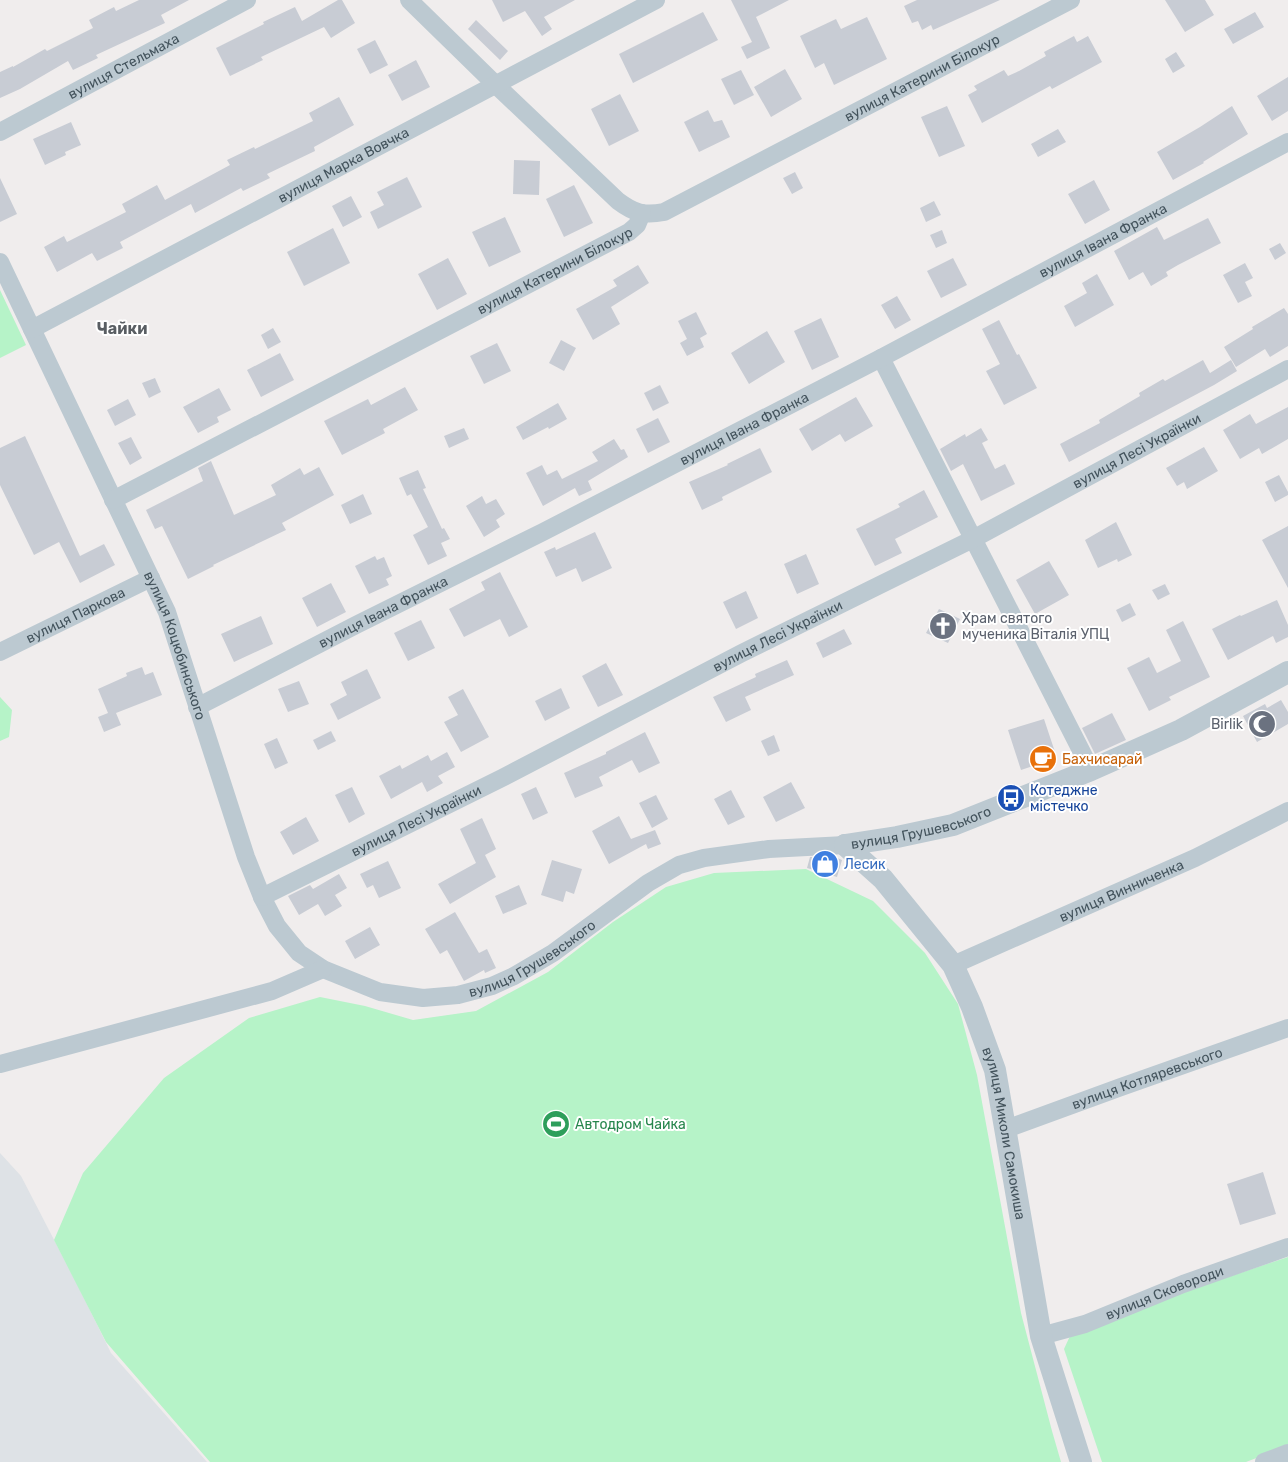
<svg xmlns="http://www.w3.org/2000/svg" width="1288" height="1462" font-family="Rubik,sans-serif">
<style>
.airport{fill:#dee2e6}
.green{fill:#b6f3c8}
.building{fill:#c8ccd4}
.lines{fill:none;stroke-linecap:round;stroke-linejoin:round}
.minor{stroke:#bcc9d1;stroke-width:18}
.tertiary{stroke:#bcc9d1;stroke-width:22}
.labels{text-anchor:middle;dominant-baseline:central;stroke-width:4;stroke-linejoin:round;paint-order:stroke}
.street-label{font-size:14px;fill:#43535c;stroke:#fff}
.worship-label{font-size:14px;fill:#5b616d;stroke:#fff;text-anchor:start}
.food-label{font-size:14px;fill:#c56008;stroke:#fff;text-anchor:start}
.transit-label{font-size:14px;fill:#164399;stroke:#fff;text-anchor:start}
.shop-label{font-size:14px;fill:#366cbe;stroke:#fff;text-anchor:start}
.leisure-label{font-size:14px;fill:#27864d;stroke:#fff;text-anchor:start}
.quarter-label{font-size:16px;font-weight:bold;fill:#595e63;stroke:#fff}
</style>
<rect width="100%" height="100%" fill="#f0eded"/>
<path class="airport" d="M0,1153L21,1176L79,1288L111,1353L207,1462H0Z"/>
<path class="green" d="M0,290L26,345L0,358Z
M0,697L12,710L9,737L0,741Z
M806,869L873,901L925,953L958,1004L977,1075L1021,1313L1052,1431L1061,1462H210L106,1342L54,1240L83,1173L164,1078L249,1018L320,997L365,1006L413,1020L476,1011L548,972L613,922L666,887L714,873Z
M1288,1257V1446L1246,1462H1102L1064,1349L1070,1336L1177,1294Z"/>
<path class="building" d="M139,0H189L161,15L165,23L96,55L98,58L73,70L68,61L20,89L0,98V72L13,66V67L45,49L47,51L93,28L89,20L114,7L116,11Z
M338,0H342L355,23L331,38L324,27L261,57L263,60L230,76L216,48L264,24L263,22L295,7L302,21Z
M492,0H575L544,17L552,29L542,36L525,11L503,22Z
M731,0H789L756,17L770,48L747,59L741,47L752,42Z
M917,0H1000L933,30L931,25L922,30L918,21L912,23L904,6Z
M1165,0H1205L1214,15L1185,32Z
M703,12L718,40L633,83L619,54Z
M1255,12L1264,27L1233,44L1224,29Z
M867,17L887,59L834,85L824,63L815,68L800,36L836,19L841,29Z
M476,20L508,51L500,60L468,29Z
M1074,36L1077,42L1088,36L1102,62L1052,89L1050,86L982,123L968,95L977,90L974,86L1004,70L1008,76L1019,71L1046,56L1044,52Z
M375,40L388,65L370,74L357,49Z
M1176,52L1185,66L1173,73L1165,59Z
M416,60L430,87L402,101L388,75Z
M785,69L802,99L771,117L754,87Z
M741,70L754,95L734,105L721,79Z
M1288,77V111L1272,121L1257,96Z
M620,94L639,131L609,146L591,109Z
M339,97L354,125L314,147L315,151L267,174L270,178L243,191L241,188L195,213L191,204L120,242L123,248L97,261L92,253L57,272L44,247L64,236L67,242L126,212L122,204L157,185L165,200L230,165L227,160L254,147L255,149L313,121L309,113Z
M947,106L965,146L939,157L921,117Z
M1232,106L1248,134L1203,162L1204,163L1173,180L1157,152L1200,127Z
M708,110L714,122L722,120L730,137L699,152L684,122Z
M71,122L81,145L65,152L66,155L45,165L33,139Z
M1058,129L1066,142L1038,157L1031,144Z
M514,160L540,161L539,195L513,194Z
M795,172L803,188L792,194L783,178Z
M407,177L422,207L378,229L370,212L384,205L377,192Z
M0,178L17,214L0,222Z
M1094,180L1110,210L1085,224L1068,194Z
M574,185L593,223L564,237L546,199Z
M351,196L362,217L343,227L332,206Z
M934,201L941,215L926,222L920,208Z
M505,217L521,252L489,267L472,232Z
M1208,218L1221,243L1178,265L1166,272L1168,276L1151,286L1143,272L1129,280L1114,251L1157,227L1164,240Z
M333,228L350,263L304,286L287,252Z
M942,230L947,243L936,248L930,235Z
M1280,243L1286,253L1275,260L1269,249Z
M448,258L467,294L437,310L418,274Z
M953,258L967,285L941,298L927,271Z
M1245,263L1253,278L1245,282L1252,296L1238,303L1223,275Z
M638,265L649,283L611,307L620,324L593,340L576,309L617,286L613,280Z
M1097,274L1114,305L1075,327L1064,306L1087,293L1082,283Z
M897,296L911,320L895,329L881,305Z
M1284,308L1288,314V346L1270,357L1265,349L1236,367L1224,347L1253,329L1252,327Z
M696,312L707,334L700,338L704,347L687,356L680,343L687,339L678,321Z
M821,318L839,357L812,370L794,331Z
M999,320L1017,355L1019,354L1037,388L1004,405L986,371L1000,364L982,329Z
M273,328L281,342L268,349L261,335Z
M767,331L785,362L749,384L731,353Z
M561,340L576,348L564,371L549,363Z
M497,343L511,371L484,384L470,356Z
M280,353L294,380L261,397L247,370Z
M1203,360L1210,373L1231,360L1237,371L1214,385L1069,462L1060,444L1100,423L1099,420L1140,396L1139,393L1163,379L1165,381Z
M155,378L161,392L149,398L142,383Z
M660,385L669,403L653,411L644,393Z
M405,387L418,410L383,429L385,433L342,455L324,421L368,399L371,405Z
M219,388L231,410L217,417L219,422L198,433L183,407Z
M856,397L873,426L845,442L840,434L812,451L799,429Z
M128,399L136,415L115,426L107,410Z
M558,403L567,419L549,429L548,427L523,440L516,427Z
M1288,407V439L1262,454L1259,448L1240,459L1223,430L1250,414L1256,424Z
M658,418L670,442L648,453L636,429Z
M464,428L469,439L449,448L444,436Z
M981,428L988,440L982,443L995,469L1005,464L1015,484L981,501L963,464L951,471L940,449L965,434L966,437Z
M25,436L80,556L104,544L115,565L80,583L59,542L34,555L0,485V448Z
M131,437L142,458L130,465L118,443Z
M614,439L621,450L624,449L628,457L588,481L592,490L579,496L575,488L543,506L526,473L542,465L547,475L557,470L562,479L598,461L592,452Z
M1204,447L1218,471L1187,489L1184,482L1177,486L1166,468Z
M760,448L772,472L722,497L723,500L702,510L689,482L728,465L727,464Z
M211,461L234,515L276,495L271,485L300,468L304,475L319,467L334,495L282,523L286,530L213,565L214,566L188,579L162,526L155,529L146,510L203,481L198,468Z
M418,470L426,488L423,489L442,529L444,528L450,539L441,543L447,556L428,565L413,535L428,527L411,494L407,496L399,478Z
M1279,475L1288,492V495L1275,502L1265,482Z
M924,490L938,517L895,539L902,553L875,566L856,529L900,507L898,504Z
M363,494L372,514L350,524L341,505Z
M482,496L486,504L496,499L505,514L496,520L500,527L484,537L466,506Z
M1116,522L1132,555L1118,562L1117,559L1098,568L1085,540Z
M1288,526V588L1262,540Z
M595,532L612,568L582,582L576,568L556,577L544,552L555,547L556,550Z
M806,554L819,584L797,594L784,564Z
M375,556L377,560L384,557L392,576L386,579L389,585L369,594L355,566Z
M1049,561L1069,595L1035,614L1016,580Z
M500,572L528,627L509,637L500,619L464,637L449,609L485,590L481,582Z
M331,583L346,612L317,627L302,598Z
M1165,584L1170,594L1158,600L1152,590Z
M746,591L758,618L736,629L723,602Z
M1277,600L1288,625V637L1276,643L1273,636L1228,660L1212,629L1240,615L1241,616Z
M1130,603L1136,615L1122,622L1116,610Z
M939,609L960,619L948,643L926,633Z
M261,616L273,644L234,662L221,634Z
M421,620L435,648L408,661L394,633Z
M1183,621L1210,677L1169,697L1171,700L1149,711L1127,668L1149,657L1157,673L1181,661L1166,630Z
M844,629L852,644L823,658L816,643Z
M787,660L794,675L745,697L751,710L726,722L713,697L756,677L755,674Z
M606,663L623,695L598,707L582,676Z
M142,667L145,675L153,672L162,695L116,713L121,725L104,732L98,717L108,713L98,689L127,676L126,673Z
M367,669L381,698L338,720L330,704L347,695L341,682Z
M299,681L309,704L288,712L278,689Z
M561,688L570,708L545,721L535,701Z
M463,689L489,737L461,752L444,722L458,715L448,697Z
M1281,700L1288,712V724L1257,742L1243,716L1265,704L1267,708Z
M1112,713L1126,740L1095,754L1082,728Z
M1044,719L1057,758L1021,770L1008,730Z
M331,731L336,741L318,750L313,740Z
M645,732L660,763L639,773L632,760L599,777L603,786L575,798L564,773L606,754V752Z
M774,735L780,751L768,756L761,741Z
M277,738L288,763L275,769L264,744Z
M447,752L455,767L438,776L443,783L427,792L422,782L391,799L379,776L400,765L402,769L428,755L431,761Z
M791,782L805,808L776,822L763,797Z
M352,787L365,814L349,823L335,795Z
M536,787L548,813L533,820L521,794Z
M731,790L745,817L728,825L714,799Z
M656,795L668,819L652,828L639,803Z
M619,816L631,839L655,830L661,844L648,849L646,844L609,864L592,831Z
M306,817L319,841L293,855L280,832Z
M482,818L496,849L485,855L496,877L450,904L438,884L476,863L460,829Z
M833,856L842,860L837,877L807,868L810,857Z
M552,860L582,869L574,894L566,891L563,902L541,895Z
M388,861L401,888L379,898L373,885L367,888L360,874Z
M339,874L347,888L335,895L342,906L325,916L318,904L299,915L288,896L310,885L313,889Z
M519,885L527,904L503,914L495,896Z
M455,912L479,953L487,949L496,968L485,973L484,970L464,981L447,950L440,954L425,929Z
M370,927L380,945L355,959L345,941Z
M1263,1172L1276,1214L1240,1225L1227,1184Z"/>
<g class="lines">
<g class="minor">
<path id="s1" d="M409,0L496,85L618,201C634,213 644,216 664,212L1071,0"/>
<path id="s2" d="M0,132L247,0"/>
<path id="s3" d="M0,262L167,612L246,857L262,897L277,926L299,953L323,969L380,992L423,998L458,995L492,986L514,976L553,953L648,883L679,865L704,858L769,849L845,845"/>
<path id="s4" d="M32,329L656,0"/>
<path d="M881,358L1091,770"/>
<path id="s5" d="M113,500L629,232L637,225L642,213"/>
<path id="s6" d="M0,652L151,578"/>
<path id="s7" d="M197,707L356,625L543,532L881,358L1288,142"/>
<path id="s8" d="M262,897L502,778L742,653L973,539L1288,369"/>
<path id="s9" d="M953,965L1195,858L1288,811"/>
<path d="M0,1064L272,991L323,969"/>
<path id="s10" d="M1006,1129L1121,1087L1288,1028"/>
<path id="s11" d="M1041,1336L1085,1324L1183,1284L1288,1247"/>
<path d="M1264,1462L1288,1453"/>
</g>
<g class="tertiary">
<path id="s12" d="M845,845L883,879L953,965L972,1007L995,1070L1041,1336L1081,1462"/>
<path id="s13" d="M845,845L897,837L953,825L1091,770L1181,730L1288,672"/>
</g>
</g>
<defs>
<g id="church-disc" transform="scale(1.4375)"><circle r="9.5" fill="#6b7280" stroke="#fff"/><path d="M-1.2-6h2.4v3.5h3.3v2.4h-3.3V6h-2.4V-.1h-3.3v-2.4h3.3Z" fill="#fff"/></g>
<g id="mosque-disc" transform="scale(1.4375)"><circle r="9.5" fill="#6b7280" stroke="#fff"/><path d="M3.5-4.9A6 6 0 1 0 3.5 4.9A5 5 0 1 1 3.5-4.9Z" fill="#fff"/></g>
<g id="cafe-disc" transform="scale(1.4375)"><circle r="9.5" fill="#e8710a" stroke="#fff"/><path d="M-5.5-4.5H6V0H3Q3 3.5 0 3.5H-2.5Q-5.5 3.5-5.5 0ZM3-3.2v2h1.7v-2ZM-6 4.5H4V6H-6Z" fill="#fff"/></g>
<g id="bus-disc" transform="scale(1.4375)"><circle r="9.5" fill="#1a4fb4" stroke="#fff"/><path d="M-5-6H5V4H4V6H2V4H-2V6H-4V4H-5ZM-3.5-4V0h7V-4ZM-3.5 1.2v1.5H-2V1.2ZM2 1.2v1.5H3.5V1.2Z" fill="#fff"/></g>
<g id="shop-disc" transform="scale(1.4375)"><circle r="9.5" fill="#3f7fe0" stroke="#fff"/><path d="M-5-2.5h2.3a2.7 3.5 0 0 1 5.4 0H5L5.5 6h-11ZM-1.5-2.5h3a1.5 2.3 0 0 0-3 0Z" fill="#fff"/></g>
<g id="stadium-disc" transform="scale(1.4375)"><circle r="9.5" fill="#2e9e5b" stroke="#fff"/><path d="M0-5a6.5 5 0 1 0 0 10a6.5 5 0 1 0 0-10ZM-3.5-1.8h7v3.6h-7Z" fill="#fff"/></g>
</defs>
<g fill-rule="evenodd">
<use href="#church-disc" x="943" y="626"/>
<use href="#mosque-disc" x="1262" y="724"/>
<use href="#cafe-disc" x="1043" y="759"/>
<use href="#bus-disc" x="1011" y="798"/>
<use href="#shop-disc" x="825" y="864"/>
<use href="#stadium-disc" x="556" y="1124"/>
</g>
<g class="labels">
<g class="street-label">
<text stroke="none"><textPath href="#s2" startOffset="140">вулиця Стельмаха</textPath></text>
<text stroke="none"><textPath href="#s1" startOffset="630">вулиця Катерини Білокур</textPath></text>
<text stroke="none"><textPath href="#s4" startOffset="352">вулиця Марка Вовчка</textPath></text>
<text stroke="none"><textPath href="#s7" startOffset="1019">вулиця Івана Франка</textPath></text>
<text stroke="none"><textPath href="#s5" startOffset="498">вулиця Катерини Білокур</textPath></text>
<text stroke="none"><textPath href="#s7" startOffset="614">вулиця Івана Франка</textPath></text>
<text stroke="none"><textPath href="#s8" startOffset="982">вулиця Лесі Українки</textPath></text>
<text stroke="none"><textPath href="#s7" startOffset="209">вулиця Івана Франка</textPath></text>
<text stroke="none"><textPath href="#s6" startOffset="84">вулиця Паркова</textPath></text>
<text stroke="none"><textPath href="#s8" startOffset="578">вулиця Лесі Українки</textPath></text>
<text stroke="none"><textPath href="#s3" startOffset="422">вулиця Коцюбинського</textPath></text>
<text stroke="none"><textPath href="#s8" startOffset="172">вулиця Лесі Українки</textPath></text>
<text stroke="none"><textPath href="#s13" startOffset="78">вулиця Грушевського</textPath></text>
<text stroke="none"><textPath href="#s9" startOffset="184">вулиця Винниченка</textPath></text>
<text stroke="none"><textPath href="#s3" startOffset="1008">вулиця Грушевського</textPath></text>
<text stroke="none"><textPath href="#s10" startOffset="150">вулиця Котляревського</textPath></text>
<text stroke="none"><textPath href="#s12" startOffset="339">вулиця Миколи Самокиша</textPath></text>
<text stroke="none"><textPath href="#s11" startOffset="131">вулиця Сковороди</textPath></text>
</g>
<g class="worship-label">
<text x="962" y="618">Храм святого<tspan x="962" dy="16">мученика Віталія УПЦ</tspan></text>
<text x="1243" y="724" text-anchor="end">Birlik</text>
</g>
<g class="food-label">
<text x="1062" y="759">Бахчисарай</text>
</g>
<g class="transit-label">
<text x="1030" y="790">Котеджне<tspan x="1030" dy="16">містечко</tspan></text>
</g>
<g class="shop-label">
<text x="844" y="864">Лесик</text>
</g>
<g class="leisure-label">
<text x="575" y="1124">Автодром Чайка</text>
</g>
<g class="quarter-label">
<text x="122" y="328">Чайки</text>
</g>
</g>
</svg>
